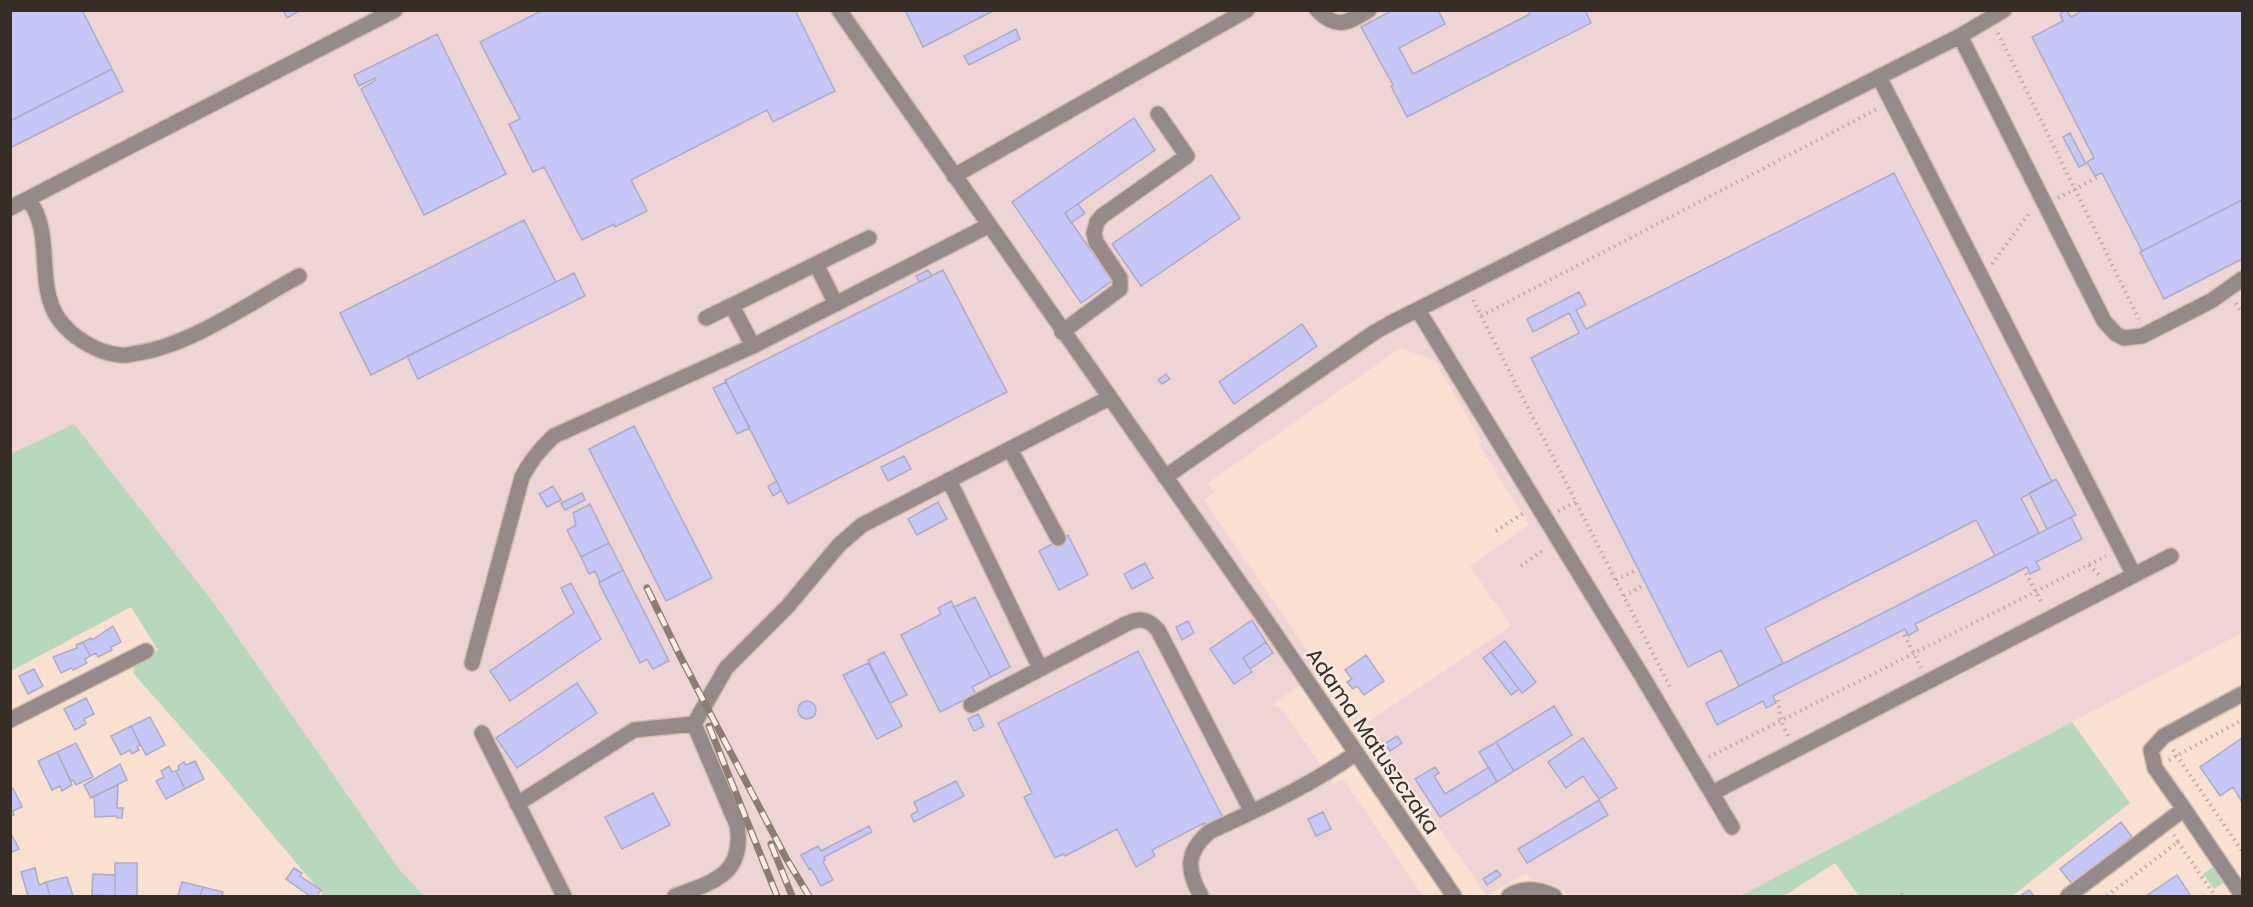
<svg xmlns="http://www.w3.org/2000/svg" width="2253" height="907" font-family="Poppins,sans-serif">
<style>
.industrial{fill:#efd4d6}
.green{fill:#b8d8bc}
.building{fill:#c6c6f7;stroke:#ababc4;stroke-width:1.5}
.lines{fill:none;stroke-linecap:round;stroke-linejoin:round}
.minor-casing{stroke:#d2bcae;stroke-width:18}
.path{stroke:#bda99c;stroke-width:4;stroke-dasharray:1.5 4.5;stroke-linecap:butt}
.minor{stroke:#968989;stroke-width:15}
.rail-casing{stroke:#8c7c71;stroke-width:7}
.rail{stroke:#ffefe6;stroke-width:4.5;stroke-dasharray:14;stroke-linecap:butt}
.labels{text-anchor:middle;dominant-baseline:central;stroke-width:4.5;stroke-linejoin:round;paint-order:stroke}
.street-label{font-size:21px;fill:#362d27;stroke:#ffefe6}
</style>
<rect width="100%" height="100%" fill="#f9e0d0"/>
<path class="industrial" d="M10,11H2242V633L1740,896H1571L1556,885L1530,879L1526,873L1487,896L1366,723L1511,626L1470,566L1529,525L1479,445L1482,442L1434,360L1400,348L1208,483L1214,492L1204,500L1321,670L1272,705L1282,709L1334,784L1343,779L1423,896H424L399,869L216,606L74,425L11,454Z"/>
<path class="green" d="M74,424L216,606L399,869L424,896H324L215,766L133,673L136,662L158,650L131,607L11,671V454Z
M2072,722L2130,803L2012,896H1859L1835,863L1784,896H1740Z
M2215,866L2225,882L2214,889L2203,874Z"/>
<path class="building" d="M10,10H82L112,69L10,121Z
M283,10H301L287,18Z
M543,10H795L835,91L773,122L767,110L631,180L647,211L615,227L614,224L582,240L544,167L533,172L509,124L520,119L480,42Z
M905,10H995L923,47Z
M1393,10H1438L1445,24L1399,48L1413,74L1530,14L1528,10H1585L1591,23L1407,117L1391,86L1393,85L1361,27Z
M2066,10L2071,17L2084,10H2242V200L2142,251L2102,173L2095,176L2087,162L2094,158L2032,37L2063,21L2060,14Z
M1016,29L1020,39L969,65L964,56Z
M437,34L506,174L424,215L361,89L376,80L375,78L359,86L354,75Z
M112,69L123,91L10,148V121Z
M1134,118L1155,150L1065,213L1112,281L1081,303L1012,202Z
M2070,133L2086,164L2079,167L2063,137Z
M1894,173L2052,482L2021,498L2039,533L1995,556L1976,520L1765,628L1783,663L1739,686L1721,650L1688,667L1531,358L1579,333L1569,313L1533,332L1527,319L1579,292L1586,305L1576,310L1586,329Z
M1211,175L1240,218L1141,286L1112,244Z
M2242,200V259L2164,299L2140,252Z
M1078,204L1085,213L1071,223L1065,213Z
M524,220L556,282L371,375L340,313Z
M928,270L932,276L919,282L916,276Z
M943,270L1007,392L788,504L725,380Z
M574,273L585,296L418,379L407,356Z
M1302,324L1317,346L1234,404L1219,382Z
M1166,374L1170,379L1162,384L1158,380Z
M726,382L750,428L737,434L713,388Z
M634,426L712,578L666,601L589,449Z
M904,456L911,469L888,481L881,467Z
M2056,479L2076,515L2047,529L2029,493Z
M777,481L781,491L773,496L768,486Z
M553,486L561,500L547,507L539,494Z
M582,493L585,500L565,510L561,503Z
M938,502L947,519L917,535L908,519Z
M590,504L609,543L581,557L567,530L576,525L573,513Z
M2071,517L2082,539L2036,562L2040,569L2030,574L2027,567L1915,624L1918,630L1908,636L1905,629L1773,696L1776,703L1766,708L1763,701L1717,725L1706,703Z
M1068,535L1088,575L1059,590L1039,551Z
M609,543L623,570L600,582L595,571L589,574L581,557Z
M1145,563L1153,578L1132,589L1124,574Z
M623,570L669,661L653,669L647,659L640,663L599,583Z
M571,583L601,639L510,701L490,671L574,613L561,588Z
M975,597L1010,667L991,677L954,607Z
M951,601L991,677L972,687L976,694L940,712L901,635L941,614L938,608Z
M1252,620L1266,642L1243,658L1252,672L1234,684L1210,649Z
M1188,621L1194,633L1182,640L1176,627Z
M113,626L121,642L111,647L112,650L98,657L96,653L90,656L83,642L91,638L92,640Z
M1505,641L1536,682L1522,693L1491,652Z
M83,642L90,656L85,659L87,663L73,670L71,668L61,673L53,657L77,648L76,645Z
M1266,642L1273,653L1250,669L1243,658Z
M1138,651L1223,818L1206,827L1204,823L1152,850L1155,856L1136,867L1117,829L1065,856L1063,854L1055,858L1024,797L1032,793L998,723Z
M884,652L907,695L890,703L868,660Z
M1491,652L1519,689L1511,695L1483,658Z
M1366,655L1384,681L1364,695L1357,686L1353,689L1347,682L1352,679L1345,670Z
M868,663L902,726L877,739L843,675Z
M34,669L43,686L28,694L19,676Z
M577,683L597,713L517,768L496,738Z
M86,698L94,714L84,719L86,724L75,730L64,709Z
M798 710a9 9 0 1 1 18 0a9 9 0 1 1-18 0Z
M1554,706L1572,735L1514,771L1496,742Z
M978,714L984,726L974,731L968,719Z
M150,717L165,745L146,755L131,726Z
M131,726L140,745L137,747L139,750L132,754L130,750L121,755L111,736Z
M1397,736L1402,743L1390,751L1385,744Z
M1583,738L1617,788L1599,799L1583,776L1566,788L1548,762Z
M2242,738V802L2233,787L2220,796L2200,767Z
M1496,742L1514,771L1497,782L1479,752Z
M76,743L93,777L76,785L73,780L71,781L57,752Z
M57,752L72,785L62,791L60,786L52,790L38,761Z
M195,761L204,779L185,789L176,771L179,769L178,766L184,762L186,765Z
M120,764L127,780L91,798L84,785Z
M169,766L172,772L176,771L185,789L166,799L156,781L164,777L161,771Z
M1435,767L1439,773L1434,776L1445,794L1489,767L1497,782L1440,817L1415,779Z
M956,781L964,796L914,822L911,815L918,811L914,802Z
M118,785L117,808H123L122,818H117V816L95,817L94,796Z
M13,788L22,807L13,811L14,815L10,816V790Z
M653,793L670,825L622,849L605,817Z
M1599,800L1608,815L1527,863L1518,849Z
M1323,812L1331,829L1316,836L1308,819Z
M2121,822L2132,837L2072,884L2060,869Z
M869,826L872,832L824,857L825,860L823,862L833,880L821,886L811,868L809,869L801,855L818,846L821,851Z
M10,832L19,849L10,853Z
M115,863H137V896H115Z
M35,868L39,885L46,882L50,896H28L21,872Z
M294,868L302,873L300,876L321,890L317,896L311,895L310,896L286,879Z
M1497,870L1501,875L1487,885L1483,879Z
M93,874L115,875V896L92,895Z
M2177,875L2191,896H2146Z
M67,877L73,896H50L46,882Z
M182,882L203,887L200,896H178Z
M203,887L223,892L222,896H200Z
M2029,890L2034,896H2020Z"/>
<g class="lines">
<g class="minor-casing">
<path id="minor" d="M839,10L1258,609L1454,896
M1317,10C1337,30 1347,23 1369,10
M1960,36L2004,10
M1879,77L2134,575
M954,176L1247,10
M28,199C31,204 35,209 37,215C50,248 38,287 58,318C71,337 97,353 120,355C125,356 132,354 138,353C191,345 251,302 299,276
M10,208L395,10
M816,264L836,304
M732,306L753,346
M1418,310L1642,676L1732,827
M706,318L869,238
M1062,332L1120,289V278L1096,242L1094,233L1097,222L1102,216L1187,156L1158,114
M1010,449L1058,538
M1165,477L1375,332L1391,323L1960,36L2104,321L2116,334L2124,338L2142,336L2211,301L2242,279
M949,480L1040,668
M472,663L522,477C530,461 541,448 554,436L753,346L988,226
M971,705L1126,624C1140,617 1148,619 1158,630L1252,812
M10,720L146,651
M482,733L564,896
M1712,793L2171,556
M517,804L634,730L694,724
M2184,809L2155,768L2151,750L2164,736L2242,694
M675,896C714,882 745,874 737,825L694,724L726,668L788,606L839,545L862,525L1109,398
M1201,896C1187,871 1185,853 1209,832C1260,808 1310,786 1356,753
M1509,896C1523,887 1539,889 1554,896
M2068,896L2184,809L2242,895"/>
</g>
<path class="path" d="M1998,33L2139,319
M2058,198L2100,176
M1992,264L2030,212
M1473,300L1671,689
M2236,303L2242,314
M1481,316L1877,109
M1558,511L1576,502
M1496,531L1525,512
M2089,565L2100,576
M1521,566L1545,549
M2023,568L2043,605
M1616,580L1634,571
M1624,596L1644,585
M1904,635L1921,668
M1778,700L1781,721L1788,736
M2173,750L2242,851
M1709,757L2106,556
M2169,760L2242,720
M2178,842L2215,896
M1901,894L1903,896
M2107,896L2178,842L2174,835"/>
<use href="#minor" class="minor"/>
<g class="rail-casing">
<path id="rail" d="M647,588L679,654L786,858L809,896
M709,726L777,896
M771,844L792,896"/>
</g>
<use href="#rail" class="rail"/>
</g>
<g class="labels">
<g class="street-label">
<text transform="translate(1373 741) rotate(56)">Adama Matuszczaka</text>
</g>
</g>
<rect width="2253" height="907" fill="none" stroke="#362d27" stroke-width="24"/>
</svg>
